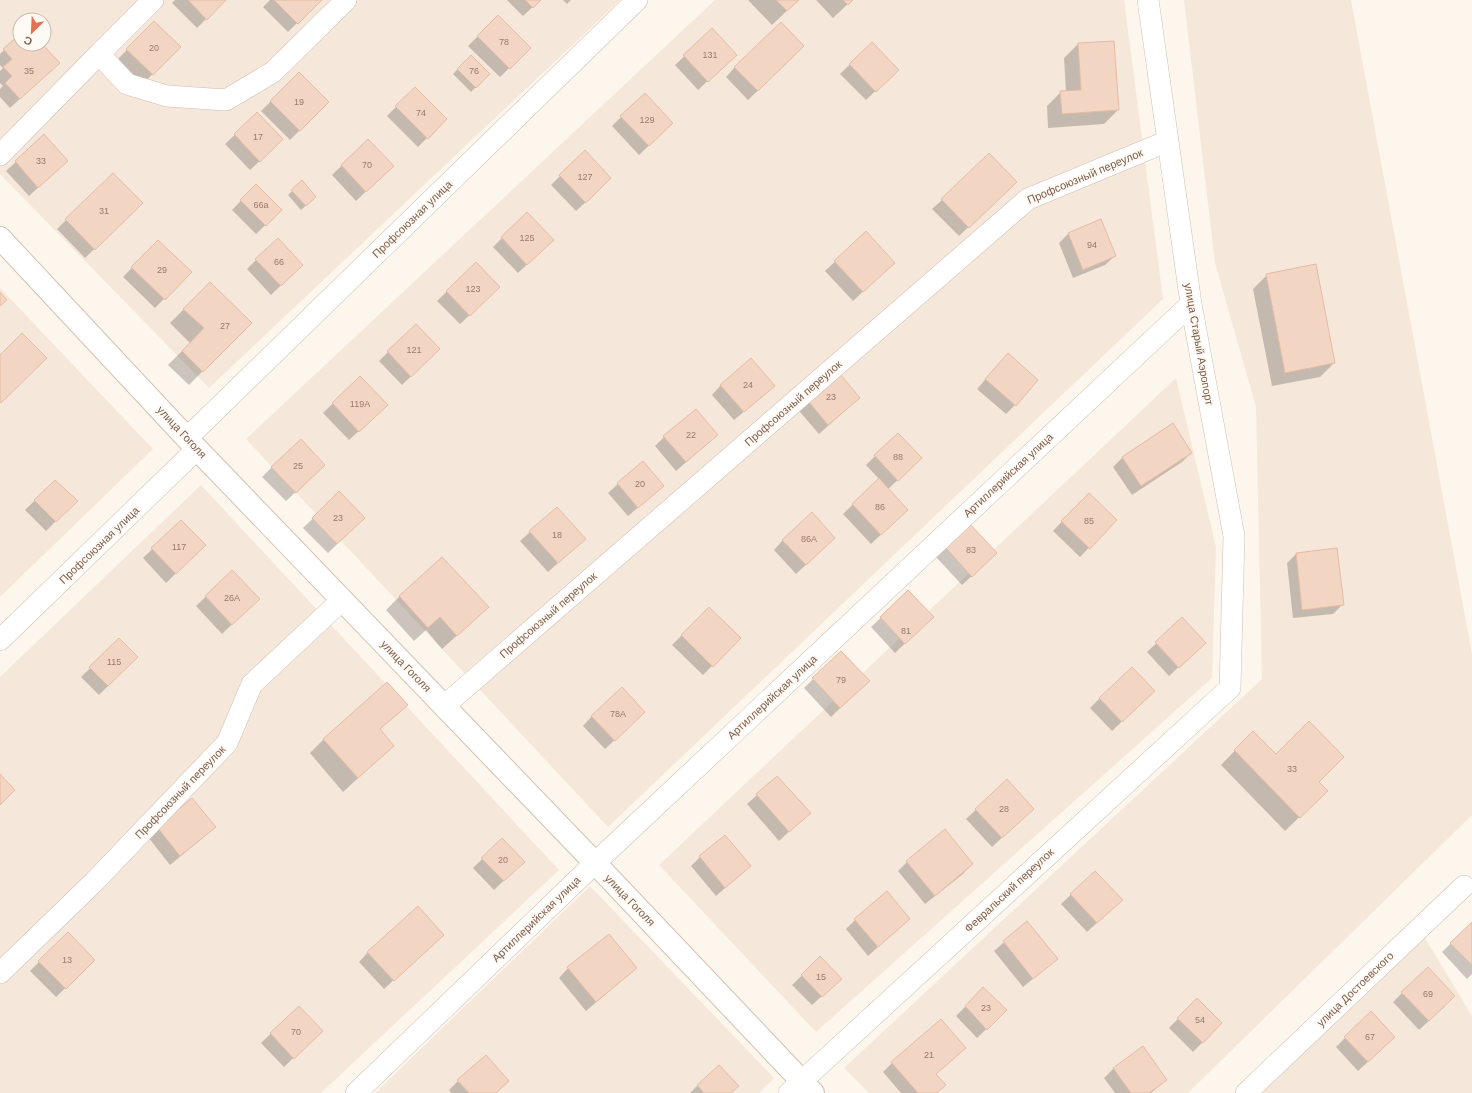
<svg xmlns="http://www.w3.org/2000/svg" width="1472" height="1093" font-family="Arial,sans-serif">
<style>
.residential{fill:#f5e8da;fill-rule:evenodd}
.shadow{fill:#0003}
.building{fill:#f3d5c3;stroke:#e6bba3}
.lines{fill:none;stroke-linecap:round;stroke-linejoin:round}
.minor-casing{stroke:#d1beb0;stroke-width:22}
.secondary-casing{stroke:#d6c0b0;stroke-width:24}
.minor{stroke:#fff;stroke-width:21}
.secondary{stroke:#fff;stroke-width:22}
.labels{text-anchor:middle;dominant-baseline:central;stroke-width:4;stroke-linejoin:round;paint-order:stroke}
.number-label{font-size:9px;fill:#987a6a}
.street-label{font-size:11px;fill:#7a5c4d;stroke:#fffaf3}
</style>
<rect width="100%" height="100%" fill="#fdf6ec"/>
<path class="residential" d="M0,0H620L209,388L0,174ZM20,20H44V44H20Z
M715,0H1124L1163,299L608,827L246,439Z
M1184,0H1351L1472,654V815L1188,1093H869L844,1068L1262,679L1256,407L1215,263Z
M0,288L153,449L0,597Z
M1176,378L1216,547L1212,678L816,1032L659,865Z
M201,485L559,870L321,1093H0V677Z
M590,886L774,1078L759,1093H375Z
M1425,938L1472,1016V1093H1259Z"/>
<path class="shadow" d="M175,0H225L197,28L172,3Z
M270,0H320L288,32L263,7Z
M507,0H540L523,16Z
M563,0H571L567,4Z
M748,0H798L772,25Z
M816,0H852L833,18Z
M498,16L530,48L500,77L468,46Z
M154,22L179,47L143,84L118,59Z
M712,30L726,64L698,90L675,65Z
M20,35V44H41L49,72L10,108L0,97V89L3,86L0,83V71L3,68L0,65V54Z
M1113,42L1118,110L1104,124L1048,128L1047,106L1061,92H1066L1064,58L1078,44Z
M872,43L897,70L866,100L840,74Z
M471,56L489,74L471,92L453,74Z
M794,56L748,100L726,77L735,67Z
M299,74L328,102L290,140L261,111Z
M415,88L446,119L418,147L387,116Z
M257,114L273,149L250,170L225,144Z
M621,117L663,132L639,155L612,126Z
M44,136L67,161L29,196L6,171Z
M368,140L383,175L356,201L332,175Z
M560,176L601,188L576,211L551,185Z
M302,182L311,201L301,210L288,195Z
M256,185L281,210L256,234L232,210Z
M1006,191L959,236L932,209L942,200Z
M142,203L85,258L57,229L66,220Z
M1100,221L1115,256L1105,265L1073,278L1059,243L1068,234Z
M866,233L884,272L853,301L825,271Z
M502,238L543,249L518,273L493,247Z
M158,241L190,272L155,308L123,277Z
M256,260L302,265L271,295L247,269Z
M476,263L490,296L460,324L437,301Z
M1267,275L1334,363L1320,377L1272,386L1253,289Z
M210,283L250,323L189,385L168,365L190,343L170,323Z
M388,352L430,358L402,385L379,361Z
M999,364L1015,405L1006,414L977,389Z
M834,369L849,407L819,434L794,405Z
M360,377L377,414L349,440L323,413Z
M721,385L764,395L734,420L712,395Z
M664,437L707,444L676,471L655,446Z
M1191,453L1182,462L1132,495L1113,467L1123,457Z
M875,456L911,468L888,489L897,519L871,544L843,514L879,479L866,465Z
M642,462L653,495L628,516L608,493Z
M272,467L315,474L286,501L262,477Z
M55,481L76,501L46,531L25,510Z
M339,493L364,518L328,553L303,528Z
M1079,503L1116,520L1080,557L1053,531Z
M181,521L205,545L166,583L143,558Z
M970,525L987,562L962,585L936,557Z
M530,532L575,548L548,572L520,541Z
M783,540L825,547L796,574L774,550Z
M1296,554L1342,605L1333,614L1293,618L1287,563Z
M232,572L249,608L222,634L196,606Z
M908,592L923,626L895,653L871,627Z
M400,596L473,621L442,649L426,630L414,641L386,610Z
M709,608L740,638L703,675L672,645Z
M1182,619L1195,652L1169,676L1147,652Z
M119,640L137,657L99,695L81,677Z
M841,652L859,690L831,717L804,688Z
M1100,698L1144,700L1112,731L1090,708Z
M592,716L635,721L605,749L583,726Z
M392,718L379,730L393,746L343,792L310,753L324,739Z
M1253,732L1276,755L1317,782L1326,791L1285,831L1221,765Z
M777,777L809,813L779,841L747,804Z
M1007,781L1023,818L992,847L966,819Z
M214,827L205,836L170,865L148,837L157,828Z
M700,857L750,866L716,896L691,866Z
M482,859L514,871L494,890L473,868Z
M907,862L972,864L963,874L925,904L898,871Z
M1095,872L1112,909L1087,932L1061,904Z
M909,919L868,956L846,929L855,920Z
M1027,922L1057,959L1023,987L994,951Z
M1472,923V974L1467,979L1442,952Z
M68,933L94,960L56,997L30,971Z
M443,935L384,989L359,962L368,952Z
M609,935L636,968L586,1011L559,978L568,968Z
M820,958L831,988L812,1005L792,985Z
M1402,993L1445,1006L1419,1030L1393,1002Z
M974,998L1006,1010L977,1038L956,1016Z
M1197,999L1221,1023L1193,1052L1169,1028Z
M299,1007L321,1031L284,1067L261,1043Z
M1345,1038L1385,1046L1358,1071L1336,1047Z
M892,1063L935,1075L937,1093H901L883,1072Z
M719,1067L730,1093H690L697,1086Z
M1114,1068L1166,1080L1151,1093H1115L1104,1078Z
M458,1081L495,1093H451L449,1090Z"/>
<path class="building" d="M188,0H226L207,20Z
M274,0H322L298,24Z
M525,0H541L533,8Z
M776,0H799L787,11Z
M843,0H853L848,5Z
M498,15L531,48L510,69L477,36Z
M154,21L181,47L153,75L126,49Z
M781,22L804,46L758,91L734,67Z
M712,28L737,55L708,82L683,55Z
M20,34V44H42L60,63L20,99L5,83L12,76L3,67L12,59L3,49Z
M1114,41L1119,110L1062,114L1060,91L1081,90L1078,43Z
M872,42L899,70L876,92L849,64Z
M471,55L490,74L476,88L457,69Z
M299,72L329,102L300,131L270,101Z
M415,87L447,119L428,139L395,106Z
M645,93L673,123L649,146L620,116Z
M257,112L283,139L260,162L234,134Z
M44,134L68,161L38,188L15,161Z
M368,139L394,166L366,192L341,165Z
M585,150L611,178L586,203L559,175Z
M989,153L1017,182L969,228L941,199Z
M113,173L143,203L95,250L65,219Z
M302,180L316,197L306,206L291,190Z
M256,184L282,210L266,226L240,200Z
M527,212L554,240L527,265L501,237Z
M1101,219L1116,256L1083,270L1068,233Z
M866,231L895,263L863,292L834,261Z
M278,238L303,265L281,286L255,259Z
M158,240L192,272L165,300L131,267Z
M476,262L500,287L470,316L446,291Z
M1316,264L1335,363L1285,373L1266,274Z
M210,282L252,323L203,372L182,351L204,328L183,309Z
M0,292L7,300L0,306Z
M416,324L440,349L411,377L387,351Z
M22,333L47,358L1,403L0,402V355Z
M1008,353L1038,380L1016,406L985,379Z
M751,358L775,386L744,412L720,385Z
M835,368L860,398L828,425L803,395Z
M360,376L388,405L359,432L332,403Z
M696,409L718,435L686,462L663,436Z
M1173,423L1192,453L1141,486L1122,457Z
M898,433L922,458L898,481L874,455Z
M301,439L325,465L296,493L271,467Z
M643,461L664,486L638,508L617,483Z
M879,478L908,510L881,535L852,504Z
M55,480L78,501L56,522L34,500Z
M339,491L365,518L337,544L312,518Z
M1089,493L1117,520L1090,549L1061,521Z
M557,507L586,539L558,563L529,531Z
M812,512L835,538L806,565L782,540Z
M181,520L206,545L176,574L151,548Z
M970,524L997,553L972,577L945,547Z
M1337,548L1344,605L1302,610L1296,553Z
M442,557L489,607L457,636L440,617L428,628L399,596Z
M232,570L260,599L232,625L205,596Z
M908,590L934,617L905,644L880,617Z
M709,607L741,638L713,667L681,635Z
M1182,617L1206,643L1179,668L1155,642Z
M119,638L138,657L108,686L89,667Z
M841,651L870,681L840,708L812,678Z
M1132,667L1155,691L1122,722L1099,698Z
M387,682L408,705L380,729L394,746L358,778L323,739Z
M622,687L645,712L615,741L591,716Z
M1309,721L1344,757L1319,782L1328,791L1300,818L1234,750L1253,731L1276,754Z
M0,774L15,790L0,805Z
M777,776L811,813L789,832L756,794Z
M1007,779L1034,809L1002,838L975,809Z
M192,798L216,827L180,856L157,827Z
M945,829L973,864L935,896L906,861Z
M725,835L751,866L725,888L699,856Z
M502,838L525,862L504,881L481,858Z
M1095,871L1123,900L1097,923L1070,894Z
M887,891L910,919L878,947L854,919Z
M418,906L444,935L394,981L367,952Z
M1027,921L1058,959L1033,979L1003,941Z
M1472,922V965L1450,943Z
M68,932L95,960L66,989L38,961Z
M609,934L637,968L596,1002L567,967Z
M820,956L842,979L822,997L801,975Z
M1428,967L1455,996L1429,1021L1401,992Z
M983,987L1007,1010L987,1030L965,1006Z
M1197,998L1222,1023L1203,1043L1177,1018Z
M299,1006L323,1031L294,1059L270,1033Z
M1371,1011L1395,1037L1368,1062L1344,1037Z
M941,1019L966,1048L936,1074L946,1085L937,1093H918L891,1062Z
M1143,1046L1167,1080L1149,1093H1131L1113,1068Z
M486,1055L509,1081L496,1093H469L457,1080Z
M719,1065L739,1086L731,1093H704L697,1085Z"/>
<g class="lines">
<g class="minor-casing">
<path id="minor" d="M99,54L153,0
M0,155L99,54L127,84L167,96L226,100L273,72L346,0
M187,438L637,0
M0,640L197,449
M444,706L1028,199L1168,141
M0,973L94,882L227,743L252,684L342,600
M356,1093L595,863L1191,304
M789,1093L1230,688L1234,536L1191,304L1148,0
M1246,1093L1464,886"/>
</g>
<g class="secondary-casing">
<path id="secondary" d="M0,238L197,449L595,863L813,1093"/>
</g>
<use href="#minor" class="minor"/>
<use href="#secondary" class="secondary"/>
</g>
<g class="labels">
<g class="number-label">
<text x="504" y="42">78</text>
<text x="154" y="48">20</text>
<text x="710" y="55">131</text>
<text x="29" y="71">35</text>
<text x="474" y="71">76</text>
<text x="299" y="102">19</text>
<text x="421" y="113">74</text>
<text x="647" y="120">129</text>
<text x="258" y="137">17</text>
<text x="41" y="161">33</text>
<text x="367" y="165">70</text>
<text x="585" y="177">127</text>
<text x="261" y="205">66а</text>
<text x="104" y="211">31</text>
<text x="527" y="238">125</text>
<text x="1092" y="245">94</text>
<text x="279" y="262">66</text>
<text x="162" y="270">29</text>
<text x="473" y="289">123</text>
<text x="225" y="326">27</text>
<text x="414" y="350">121</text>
<text x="748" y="385">24</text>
<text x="831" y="397">23</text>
<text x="360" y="404">119А</text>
<text x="691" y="435">22</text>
<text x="898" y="457">88</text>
<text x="298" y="466">25</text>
<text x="640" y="484">20</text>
<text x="880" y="507">86</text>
<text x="338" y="518">23</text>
<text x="1089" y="521">85</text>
<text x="557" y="535">18</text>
<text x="809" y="539">86А</text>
<text x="179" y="547">117</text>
<text x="971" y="550">83</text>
<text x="232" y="598">26А</text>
<text x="906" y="631">81</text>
<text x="114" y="662">115</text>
<text x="841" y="680">79</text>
<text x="618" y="714">78А</text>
<text x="1292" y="769">33</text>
<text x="1004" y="809">28</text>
<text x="503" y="860">20</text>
<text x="67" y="960">13</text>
<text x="821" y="977">15</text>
<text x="1428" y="994">69</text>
<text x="986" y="1008">23</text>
<text x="1200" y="1020">54</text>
<text x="296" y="1032">70</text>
<text x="1370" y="1037">67</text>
<text x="929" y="1055">21</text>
</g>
<g class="street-label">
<text transform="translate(1085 176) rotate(-23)">Профсоюзный переулок</text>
<text transform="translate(412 219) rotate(-44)">Профсоюзная улица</text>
<text transform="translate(1199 344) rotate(80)">улица Старый Аэропорт</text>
<text transform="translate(793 403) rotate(-41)">Профсоюзный переулок</text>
<text transform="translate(182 432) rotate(47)">улица Гоголя</text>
<text transform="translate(1008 475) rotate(-43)">Артиллерийская улица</text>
<text transform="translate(99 545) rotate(-44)">Профсоюзная улица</text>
<text transform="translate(548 615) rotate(-41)">Профсоюзный переулок</text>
<text transform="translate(406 666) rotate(46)">улица Гоголя</text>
<text transform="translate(772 697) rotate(-43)">Артиллерийская улица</text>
<text transform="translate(180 792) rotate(-46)">Профсоюзный переулок</text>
<text transform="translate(1009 890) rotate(-43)">Февральский переулок</text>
<text transform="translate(630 900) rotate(46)">улица Гоголя</text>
<text transform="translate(536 919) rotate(-44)">Артиллерийская улица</text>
<text transform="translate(1355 989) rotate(-44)">улица Достоевского</text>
</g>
</g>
<g transform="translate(32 32) rotate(204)"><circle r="19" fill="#fffaf3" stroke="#cabbb1"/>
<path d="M0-3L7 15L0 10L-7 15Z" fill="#e76f51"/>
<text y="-6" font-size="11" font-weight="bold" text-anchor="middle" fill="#7a5c4d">С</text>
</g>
</svg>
